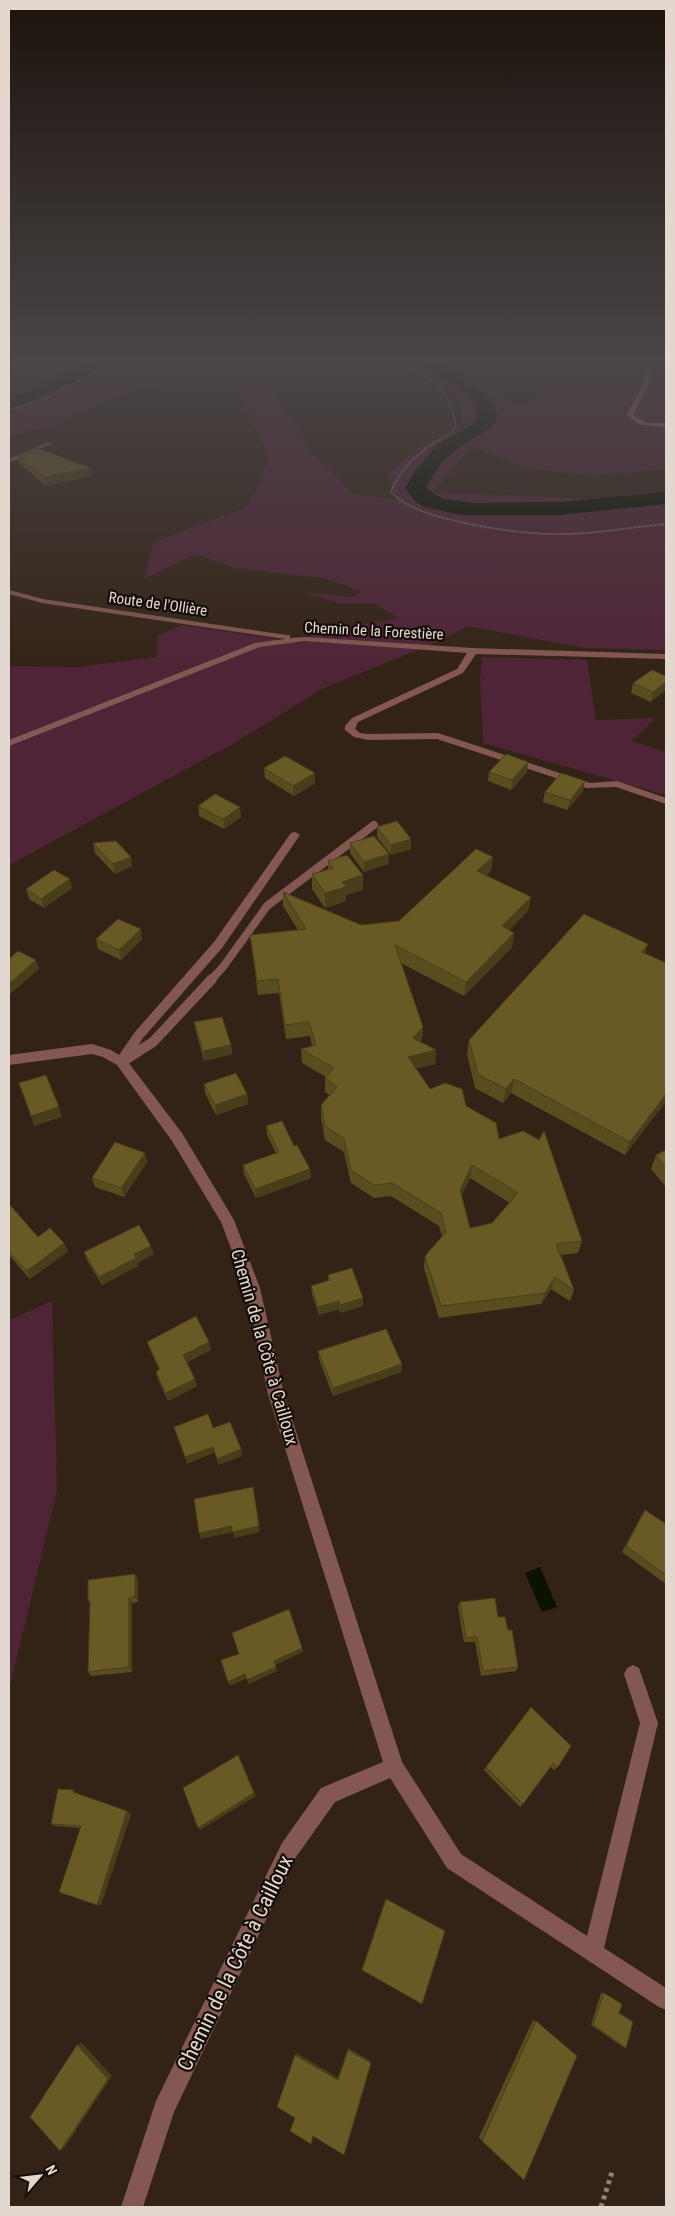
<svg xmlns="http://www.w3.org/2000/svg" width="675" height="2216" font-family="'Roboto Condensed',sans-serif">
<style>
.green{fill:#502437}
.water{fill:#0a1200}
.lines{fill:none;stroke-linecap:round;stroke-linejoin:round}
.river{fill:#0a1200;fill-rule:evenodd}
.path-far1{stroke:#908379;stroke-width:2;stroke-dasharray:1 1;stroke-linecap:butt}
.path{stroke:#908379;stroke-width:5;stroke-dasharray:4 4;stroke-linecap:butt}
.lane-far1{stroke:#845852;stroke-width:8}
.lane{stroke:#845852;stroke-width:10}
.street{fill:#845852;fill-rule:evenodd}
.secondary{fill:#b8726a;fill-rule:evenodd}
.wall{fill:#594d20;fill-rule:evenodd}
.shaded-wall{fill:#493e1a}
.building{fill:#685925;stroke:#493e1a;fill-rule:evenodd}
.labels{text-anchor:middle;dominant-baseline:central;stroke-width:4.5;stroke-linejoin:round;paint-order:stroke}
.far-street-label{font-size:15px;fill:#e2d8cf;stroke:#150e08}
.street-label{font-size:18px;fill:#e2d8cf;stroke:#150e08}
.near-street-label{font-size:21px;fill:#e2d8cf;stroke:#150e08}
</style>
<rect width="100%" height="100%" fill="#332316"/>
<path class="green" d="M97,359H118L99,367L73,387L212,359H252L312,452L352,493L398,500L386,475L423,444L463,428C462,421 463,410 460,404C447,379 419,367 393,359H434L472,375L519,405L562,382L554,359H666V469L589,476L521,467L472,446L433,492L613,500L666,494V650L585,648L467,626L442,640L324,688L231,745L9,865V666L77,667L157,657V636L182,625L301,643L315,633L399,618L374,603H338L304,592L354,597L360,591L324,578L235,568L196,554L143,580L154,542L247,507L261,480L269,458L225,365L112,398L64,421L9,437V398Z
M482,657L587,660L596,720L656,718L632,741L666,752V795L483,743L480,680Z
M52,1301L57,1491L9,1690V1320Z"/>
<path class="water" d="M540,1567L557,1607L542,1612L525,1573Z"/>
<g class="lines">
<path class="river" d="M97,359H120L117,363L9,411V399Z
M409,359C416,359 426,357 433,359C447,363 464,375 475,385C526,427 475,431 451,454C440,463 432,476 426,488L443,499L475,503L561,502L666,492V504L561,515H461L424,507L415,501L405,488L415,471L437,445L476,422C485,394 432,372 412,363Z"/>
<path class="path-far1" d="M387,359C425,373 450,384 456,427L452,432C425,448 403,462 391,492C409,510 433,515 456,521C492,529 530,535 567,534C600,533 633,527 666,524
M9,409C51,403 84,376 122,359"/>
<path class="path" d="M601,2207L613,2169"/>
<path class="lane-far1" d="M211,980L223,967L267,906L374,825"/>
<path class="lane" d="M122,1062L153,1042L212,979"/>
<path class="street" d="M48,442L53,443L9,463V459Z
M9,590L43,599L287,635H290V638L305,637L473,648L666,654V659L476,654L463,673L358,722L355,729L360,733L368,734L438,733L590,783L617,781L666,798V804L616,787L586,788L437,739L368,740L354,737L345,730V726L352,718L457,669L467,653L305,641L260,647L9,746V740L255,643L285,639L42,603L9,594Z
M295,832L300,835L222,948L143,1038L128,1062L182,1133L234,1220L260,1288L284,1394L402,1762L461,1854L587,1936L640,1723L624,1674L627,1668L633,1665L639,1668L658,1723L604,1948L666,1988V2010L659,2007L447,1868L390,1778L335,1802L296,1857L174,2112L143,2207H121L156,2101L282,1843L321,1788L383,1762L268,1394L246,1288L221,1222L172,1141L117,1065L103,1057L92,1054L9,1065V1055L92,1044L111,1050L119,1055L135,1032L214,942L291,833Z"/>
<path class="secondary" d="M631,359H637L646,367L652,378L633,415L647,423H666V427L640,425L627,415L646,378L642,369Z"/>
</g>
<path class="wall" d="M18,456L92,476L46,486L20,464Z
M666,676L651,702L631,693L633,683Z
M264,768L315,773V783L294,796L265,778Z
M489,772H527L511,790L488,781Z
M583,791L567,810L543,802L545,792Z
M198,806L241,817L224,829L199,816Z
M377,827L411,849L391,855L377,837Z
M93,843L132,866L115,874L95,853Z
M350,843L389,854L388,864L364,872L350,853Z
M493,857L491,871L486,875L531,897L528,911L509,930L514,933L512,947L464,996L401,963L423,1027L422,1040L420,1042L436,1050L435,1064L416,1068L430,1089L466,1106L499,1139L582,1241L578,1253L561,1255L574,1290L570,1301L551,1289L541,1304L439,1318L424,1268L425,1256L442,1236L439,1226L391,1196L374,1198L351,1183L344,1152L325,1140L321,1118V1105L330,1095L325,1092V1078L326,1077L302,1063L301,1049L312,1046L310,1036L286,1039L279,993L258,995L250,935L298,930L283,906V892L361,925L399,921ZM470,1178L510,1203L492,1223L470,1228L461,1196Z
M328,861L363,890L346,895V901L325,908L312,889V874L328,869Z
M72,888L44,908L29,899L26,889Z
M96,939H142L121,960L98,949Z
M648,944L645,953L666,1101L625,1155L511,1093L503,1103L475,1088L467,1054L469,1040Z
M194,1022L231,1045L232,1054L204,1061L196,1032Z
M204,1084L247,1094L248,1104L216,1115L205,1093Z
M266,1126L311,1178L256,1198L244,1174L243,1165L276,1153L267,1135Z
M666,1150V1187L651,1169L656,1155Z
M147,1162L124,1197L95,1187L92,1178Z
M9,1204L38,1237L64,1243L68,1251L30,1279L9,1255Z
M84,1252L154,1254L137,1263L138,1266L102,1285L87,1260Z
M328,1275L363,1306L340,1313L339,1309L319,1315L312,1294L311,1286L328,1281Z
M147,1342L211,1350L187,1362L197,1386L168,1401L158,1379L156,1372L159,1370L150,1350Z
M318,1351L402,1364L401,1372L333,1396L319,1359Z
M645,1510L666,1524V1584L622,1552L641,1516Z
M138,1579V1602L132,1603V1672L91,1676L88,1672L90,1604L88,1601Z
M460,1602L498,1617L518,1667L516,1671L481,1676L475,1642H464L458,1607Z
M531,1707L558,1767L554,1770L551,1767L523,1804L520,1807L484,1770Z
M78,1792V1794L131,1814L101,1905H97L81,1828L56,1826L51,1824Z
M386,1899L422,2004L362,1969Z
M601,1993H604L619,2013L626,2048L623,2047L591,2025Z
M533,2020L536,2021L482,2141L479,2137Z
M348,2048L370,2061L294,2118L296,2053L338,2078Z"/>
<path class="shaded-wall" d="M91,468L92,476L46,486L44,477Z
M666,682V690L651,702L653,692Z
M528,762L527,772L511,790L512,780Z
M315,773V783L294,796L293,786Z
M585,781L583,791L567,810L570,800Z
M240,807L241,817L224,829L223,819Z
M411,839V849L391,855V845Z
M389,854L388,864L364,872V862Z
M131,857L132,866L115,874L113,864Z
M493,857L491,871L476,885L477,871Z
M363,875V890L346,895V901L325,908V893L342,882Z
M70,879L72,888L44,908L41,899Z
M531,897L528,911L499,941L502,926Z
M141,929L142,939L121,960L119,950Z
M514,933L512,947L464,996L466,982Z
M648,944L644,958L642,952Z
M36,960L39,969L9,995V984Z
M423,1027L422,1040L412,1051L413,1038Z
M231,1045L232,1054L204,1061L203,1051Z
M436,1050L435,1064L407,1071L408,1057Z
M514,1079L511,1093L503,1103L506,1089Z
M247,1094L248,1104L216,1115L215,1105Z
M666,1094V1101L625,1155L630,1142Z
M59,1107L62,1117L34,1126L31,1116Z
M145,1153L147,1162L124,1197L121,1188Z
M472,1165L470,1178L458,1203L460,1190Z
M310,1169L311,1178L256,1198L255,1189Z
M64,1243L68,1251L30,1279L27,1271Z
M151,1246L154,1254L137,1263L138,1266L102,1285L99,1277L134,1254Z
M555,1277L551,1289L541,1304L545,1293Z
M363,1298V1306L340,1313V1305Z
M339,1301V1309L319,1315L318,1307Z
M209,1342L211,1350L185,1362L183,1355Z
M402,1364L401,1372L333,1396V1388Z
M195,1379L197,1386L168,1401L166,1393Z
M213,1447L214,1453L187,1464L185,1457Z
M241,1449L242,1456L218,1465L217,1459Z
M253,1487L260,1532L234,1538L233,1532L201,1539L199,1533Z
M135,1574L138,1579V1602L135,1597Z
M129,1598L132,1603V1672L129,1667Z
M302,1648L303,1652L275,1665L274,1661Z
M276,1667L277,1671L249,1684L247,1680Z
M245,1674L247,1678L230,1686L228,1682Z
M238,1755L256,1796L200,1830L198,1828Z
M127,1811L131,1814L101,1905H97Z
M82,2043L112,2076L65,2147L60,2151L77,2045Z
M348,2048L370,2061L371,2063L348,2050Z
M296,2053L338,2078V2080L295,2055Z"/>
<path class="building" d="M37,448L91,468L44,477L18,456Z
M652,670L666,676V682L653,692L633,683Z
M506,754L528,762L512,780L489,772Z
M285,756L315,773L293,786L264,768Z
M561,773L585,781L570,800L545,792Z
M215,794L240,807L223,819L198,806Z
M397,821L411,839L391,845L377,827Z
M374,836L389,854L364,862L350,843Z
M116,841L131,857L113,864L93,843Z
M476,849L493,857L477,871L531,897L502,926L514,933L466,982L395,945L423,1027L413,1038L436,1050L408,1057L430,1089L445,1083L462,1089L466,1106L496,1123L499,1139L523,1131L539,1140L544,1131L582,1241L556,1244L574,1290L555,1277L545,1293L441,1306L425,1256L446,1232L441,1213L392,1183L374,1185L351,1170L344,1139L325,1126L321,1105L337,1087L325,1078L334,1068L301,1049L316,1045L309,1022L285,1025L278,979L257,981L250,935L306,929L283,892L361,925L399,921ZM472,1165L518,1193L492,1223L470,1228L460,1190Z
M347,855L363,875L342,882L346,887L325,893L312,874L333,868L328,861Z
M54,870L70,879L41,899L26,889Z
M584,914L648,944L642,952L666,963V1094L630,1142L514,1079L506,1089L478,1074L469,1040Z
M118,919L141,929L119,950L96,939Z
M18,951L36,960L9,984V959Z
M222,1017L231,1045L203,1051L194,1022Z
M236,1073L247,1094L215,1105L204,1084Z
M46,1075L59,1107L31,1116L19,1083Z
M282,1121L294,1146L297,1145L310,1169L255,1189L243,1165L279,1152L266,1126Z
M115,1142L145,1153L121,1188L92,1178Z
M666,1150V1168L656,1155Z
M9,1204L38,1237L50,1228L64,1243L27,1271L9,1252Z
M139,1225L151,1246L134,1254L136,1258L99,1277L84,1252Z
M352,1268L363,1298L340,1305L339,1301L318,1307L311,1286L330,1280L328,1275Z
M196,1316L209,1342L183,1355L195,1379L166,1393L156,1372L160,1369L147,1342Z
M386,1329L402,1364L333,1388L318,1351Z
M208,1414L213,1428L230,1422L241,1449L217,1459L213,1447L185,1457L174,1427Z
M253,1487L259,1526L232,1532V1526L199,1533L194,1499Z
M645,1510L666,1524V1575L626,1546Z
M135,1574V1597L129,1598V1667L88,1672L90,1601H88V1580Z
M495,1598L498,1617H505L508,1630H512L518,1667L483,1671L477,1637L466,1638L460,1602Z
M289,1609L302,1648L274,1661L276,1667L247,1680L245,1674L228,1682L221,1660L239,1654L232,1633Z
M531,1707L571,1746L558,1767L553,1763L523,1804L486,1767Z
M238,1755L254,1793L198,1828L183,1788Z
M58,1789L74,1790L73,1792L127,1811L97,1905L59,1892L81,1826L51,1824Z
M386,1899L445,1931L422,2004L362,1970Z
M604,1993L622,2004L619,2013L633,2022L626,2048L593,2025Z
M536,2021L577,2056L524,2180L482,2141Z
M77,2045L108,2079L60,2151L30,2117Z
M348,2050L371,2063L344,2155L313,2136L311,2144L290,2131L295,2118L277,2107L295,2055L338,2080Z"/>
<linearGradient id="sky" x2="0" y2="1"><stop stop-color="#1c130c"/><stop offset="0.54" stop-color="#4a4547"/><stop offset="1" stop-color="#4a4547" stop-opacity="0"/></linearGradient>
<rect width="675" height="669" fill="url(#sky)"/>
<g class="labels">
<g class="far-street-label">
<text transform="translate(158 604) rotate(8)">Route de l'Ollière</text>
<text transform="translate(374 631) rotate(3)">Chemin de la Forestière</text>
</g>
<g class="street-label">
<text transform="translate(265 1347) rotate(74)">Chemin de la Côte à Cailloux</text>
</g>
<g class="near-street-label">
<text transform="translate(235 1963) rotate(-64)">Chemin de la Côte à Cailloux</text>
</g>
</g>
<rect width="675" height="2216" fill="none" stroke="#e2d8cf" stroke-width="20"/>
<g transform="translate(40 2176) rotate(62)" stroke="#150e08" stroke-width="4" paint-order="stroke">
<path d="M0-4L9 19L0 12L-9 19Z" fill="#e2d8cf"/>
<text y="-8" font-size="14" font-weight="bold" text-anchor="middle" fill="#e2d8cf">N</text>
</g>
</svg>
